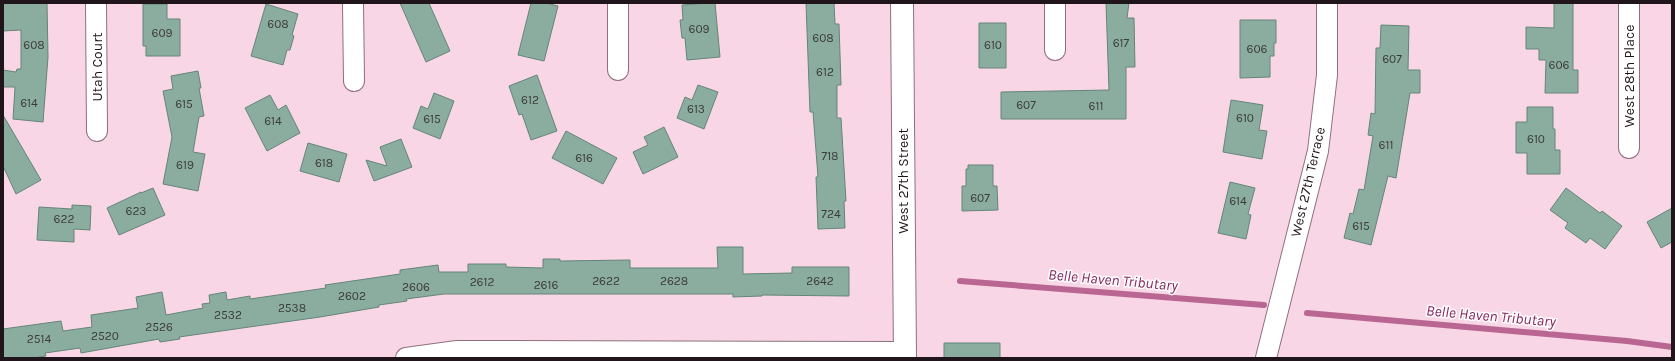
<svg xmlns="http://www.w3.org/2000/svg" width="1675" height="361" font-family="Karla,sans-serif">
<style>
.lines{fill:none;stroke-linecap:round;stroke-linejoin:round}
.stream{stroke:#b96792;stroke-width:6}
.building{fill:#8bad9f;stroke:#648578}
.minor-casing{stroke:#8e707e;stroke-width:22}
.tertiary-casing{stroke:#8e707e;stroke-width:24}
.minor{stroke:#fff;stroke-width:20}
.tertiary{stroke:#fff;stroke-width:22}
.labels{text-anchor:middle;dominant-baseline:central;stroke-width:3;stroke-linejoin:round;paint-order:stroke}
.number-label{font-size:12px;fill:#3b3b3b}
.street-label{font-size:14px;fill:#20151a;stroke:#fff}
.water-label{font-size:15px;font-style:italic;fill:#87235e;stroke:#fff}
</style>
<rect width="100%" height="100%" fill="#f8d6e6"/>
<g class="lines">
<path class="stream" d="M960,281L1264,305
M1307,313L1627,341L1672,347"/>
</g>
<path class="building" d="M3,3H47L48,57L43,122L13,119L15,87H3V70L16,72L17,69H21V30L3,31Z
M400,3H429L450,51L426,62Z
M531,3H546L558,6L544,61L518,55Z
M707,3H715L720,57L687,60L685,38H682L680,20H683L682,5Z
M806,3H834L835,24H839L841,85H837V118H841L846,201H844L845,228L818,229L816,177H818L813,112H810Z
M1106,3H1129L1127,18H1134L1135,67H1126V119H1001V92L1109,90Z
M1554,3H1573V70H1578V93H1545L1546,60H1539V49H1526V27L1554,28Z
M143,4H167V19H180V56H146V46H143Z
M266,4L298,14L292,35L294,36L290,50H287L283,65L251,56Z
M1240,20H1276V43H1274V56H1270V77L1240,78Z
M979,23H1006V68H979Z
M1381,25L1409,26L1408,70H1420V93H1410L1396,178L1388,176L1371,245L1344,238L1350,213L1353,214L1359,189L1364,190L1373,136L1368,135L1371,113L1375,114L1376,48H1380Z
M198,71L201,88H199L204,116L199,117L193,152L205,154L198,191L163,184L172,137L163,91L173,89L171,76Z
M537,75L557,131L531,140L522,114L519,115L509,86Z
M698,85L718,92L704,129L677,118L685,97L692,100Z
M434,93L454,101L440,139L413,128L421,106L428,109Z
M270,95L278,110L286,105L300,133L267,151L245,108Z
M1231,100L1263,105L1259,130L1267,131L1262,159L1223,152Z
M1527,107H1553V129H1555V150H1560V174H1527V153H1516V122H1527Z
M3,115L41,180L16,194L3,166Z
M664,127L678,157L643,174L633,152L648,145L644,137Z
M566,131L617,158L603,184L552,158Z
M401,139L412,167L374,181L366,160L387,166L380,147Z
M308,143L347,154L339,182L300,171Z
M968,165H993V186H997L998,210L962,211V186H966V169H968Z
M1230,182L1255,188L1248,214L1251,215L1246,239L1218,233Z
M153,188L165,215L119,235L107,208L141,192V193Z
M1566,188L1600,213L1602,211L1622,226L1605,249L1590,238L1586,243L1565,228L1568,223L1550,210Z
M72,205L91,206L90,230L74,229V242L37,240L39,207L72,209Z
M1672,208V242L1661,248L1647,222Z
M717,247H743V274L792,273V267H849V296L762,295V296L733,297V294H444L406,299L407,301L379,305V307L320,317L179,337L180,339L160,342L159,339L81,353L80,348L45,353L46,356L33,358H3V329L61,321L63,331L92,327L91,315L138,308L136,297L162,292L166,315L203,308L202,304L210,303L209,295L226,292L227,300L250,296V299L326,288L325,285L400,274V270L438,265L439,272H468V264H506V267L543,268V259H560V261L630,260V268H718Z
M944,343H1000V358H944Z"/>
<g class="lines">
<g class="minor-casing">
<path id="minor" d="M96,3L97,131
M353,3L354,81
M618,3V70
M1055,3V50
M1629,3V148
M406,358L457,351L905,352
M1266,358L1318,151L1327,75V3"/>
</g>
<g class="tertiary-casing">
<path id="tertiary" d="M902,3L905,358"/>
</g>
<use href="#minor" class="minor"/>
<use href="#tertiary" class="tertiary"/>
</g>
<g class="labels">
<g class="number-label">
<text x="278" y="24">608</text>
<text x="699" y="29">609</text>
<text x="162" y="33">609</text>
<text x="823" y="38">608</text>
<text x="1121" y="43">617</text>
<text x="34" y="45">608</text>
<text x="993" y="45">610</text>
<text x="1257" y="49">606</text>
<text x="1392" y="59">607</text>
<text x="1559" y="65">606</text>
<text x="825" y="72">612</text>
<text x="530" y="100">612</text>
<text x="29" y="103">614</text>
<text x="184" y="104">615</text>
<text x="1026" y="105">607</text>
<text x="1096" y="106">611</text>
<text x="696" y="109">613</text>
<text x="1245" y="118">610</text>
<text x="432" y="119">615</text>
<text x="273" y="121">614</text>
<text x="1536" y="139">610</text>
<text x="1386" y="145">611</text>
<text x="830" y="156">718</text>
<text x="584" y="158">616</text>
<text x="324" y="163">618</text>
<text x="185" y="165">619</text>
<text x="980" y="198">607</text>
<text x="1238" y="201">614</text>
<text x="136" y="211">623</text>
<text x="831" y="214">724</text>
<text x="64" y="219">622</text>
<text x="1361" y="226">615</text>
<text x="606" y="281">2622</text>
<text x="674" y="281">2628</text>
<text x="820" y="281">2642</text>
<text x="482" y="282">2612</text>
<text x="546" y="285">2616</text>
<text x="416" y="287">2606</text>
<text x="352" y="296">2602</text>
<text x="292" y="308">2538</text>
<text x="228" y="315">2532</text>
<text x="159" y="327">2526</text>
<text x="105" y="336">2520</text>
<text x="39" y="339">2514</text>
</g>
<g class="street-label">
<text transform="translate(97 67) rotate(-90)">Utah Court</text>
<text transform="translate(1629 76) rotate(-90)">West 28th Place</text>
<text transform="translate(903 181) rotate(-90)">West 27th Street</text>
<text transform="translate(1308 182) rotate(-77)">West 27th Terrace</text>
</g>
<g class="water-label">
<text transform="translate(1113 280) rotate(5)">Belle Haven Tributary</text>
<text transform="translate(1491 316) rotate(5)">Belle Haven Tributary</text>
</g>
</g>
<rect width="1675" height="361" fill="none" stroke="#20151a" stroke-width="8"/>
</svg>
